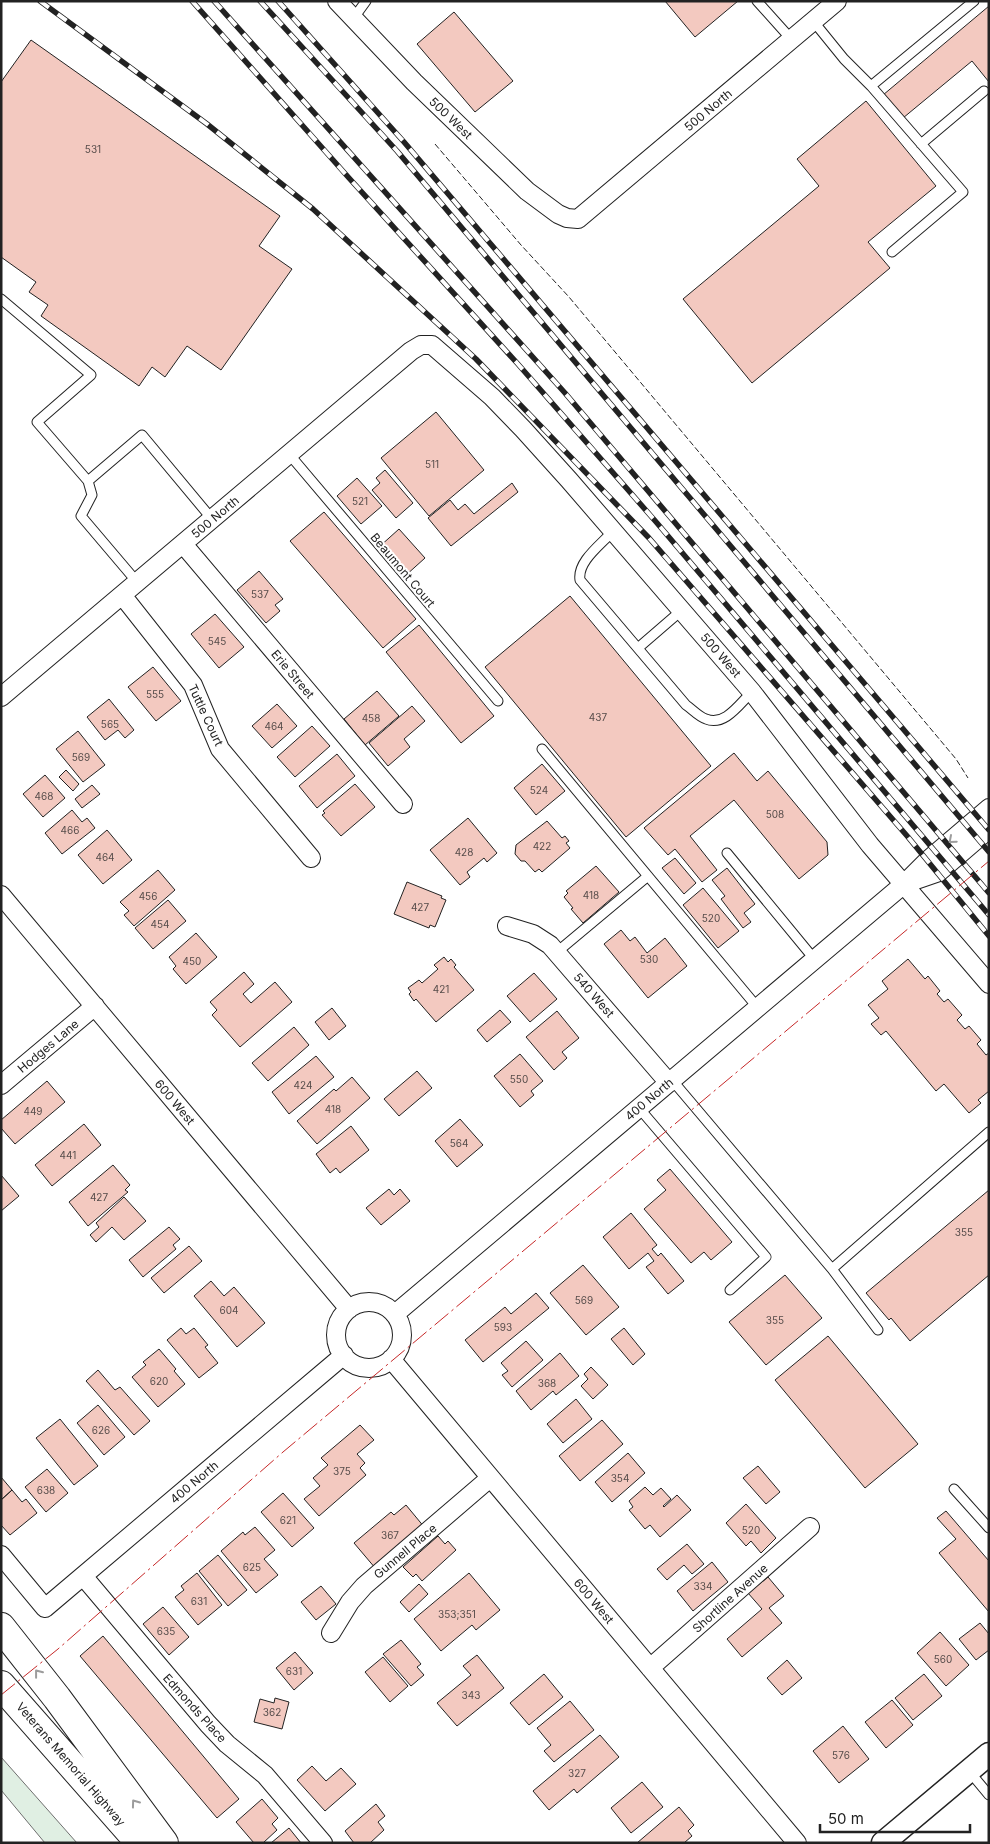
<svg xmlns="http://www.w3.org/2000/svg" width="990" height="1844" font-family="Inter,sans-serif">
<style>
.green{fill:#e0efe3;stroke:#6f6f6f}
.building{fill:#f3c9c0;stroke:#222}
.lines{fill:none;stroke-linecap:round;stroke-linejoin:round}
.service-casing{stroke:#222;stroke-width:11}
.minor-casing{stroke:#222;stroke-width:20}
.tertiary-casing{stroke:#222;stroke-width:25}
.motorway-casing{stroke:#222;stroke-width:30}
.service{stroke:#fff;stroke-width:9}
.minor{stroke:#fff;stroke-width:18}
.tertiary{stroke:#fff;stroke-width:22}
.motorway{stroke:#fff;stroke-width:28}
.rail-casing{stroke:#222;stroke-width:5.5}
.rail{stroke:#fff;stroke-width:4;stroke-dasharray:11;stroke-linecap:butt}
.fence{stroke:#222;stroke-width:1;stroke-dasharray:6 2.5;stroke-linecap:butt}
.power{stroke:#c62828;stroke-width:1;stroke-dasharray:18 4 2.5 4;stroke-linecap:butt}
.oneway{stroke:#9c9c9c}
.labels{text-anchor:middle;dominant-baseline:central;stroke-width:4;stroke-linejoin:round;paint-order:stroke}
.number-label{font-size:10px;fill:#564c4a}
.street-label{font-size:12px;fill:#222;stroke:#fff}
</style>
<rect width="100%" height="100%" fill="#fff"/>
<path class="green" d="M1,1757L77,1843H45L1,1790Z"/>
<path class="building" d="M665,1H738L695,37Z
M989,6V82L972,61L903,118L883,95Z
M454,12L513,81L475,112L417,44Z
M31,40L280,216L259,246L292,269L221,370L187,346L165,377L152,367L139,386L41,316L48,305L29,292L36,282L1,257V82Z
M866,101L936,186L868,242L890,268L752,383L683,299L819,186L797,159Z
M436,412L484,470L429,516L381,458Z
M385,470L413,503L396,518L372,490L380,483L376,478Z
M357,478L382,506L361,524L337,496Z
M512,483L518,492L451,546L428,518L450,500L458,510L465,504L474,514Z
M324,512L416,619L383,648L290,541Z
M399,529L425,558L405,576L379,547Z
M259,571L283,599L275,605L280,611L266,623L237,590Z
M570,596L711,766L626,837L485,667Z
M215,614L244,647L219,668L191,634Z
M419,625L494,716L461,743L386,652Z
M153,667L181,701L156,721L128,687Z
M377,691L399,716L365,745L344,719Z
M109,699L134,730L125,738L118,730L105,740L87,717Z
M277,704L297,726L272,748L252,726Z
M412,706L425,721L404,739L410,747L388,766L369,743Z
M312,726L330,746L295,777L277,757Z
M78,731L105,765L83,782L56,749Z
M734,753L757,781L768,771L827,842L828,855L799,879L734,800L690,836L717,870L702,882L675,849L668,855L644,828Z
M337,754L355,776L317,808L299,786Z
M542,764L565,791L536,815L514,788Z
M66,770L79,784L73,791L59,777Z
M45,775L65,798L43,817L23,794Z
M355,784L375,807L341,836L322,815L325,813L323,811Z
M92,785L100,794L82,808L75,799Z
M72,810L82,822L87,818L95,828L62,854L45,833Z
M468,818L497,853L487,862L484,858L467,872L470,877L460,885L430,850Z
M547,821L562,838L565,836L569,841L566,843L570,848L542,872L539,869L535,872L525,861H521L515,854L516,845Z
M107,830L132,860L103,884L78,855Z
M675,858L696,883L684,894L662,868Z
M596,866L619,892L583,923L571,909L573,908L564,897L568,893L566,891Z
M727,868L755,904L744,913L751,922L743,928L721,899L725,896L712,880Z
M158,870L175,890L134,926L124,915L129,911L120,902Z
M407,882L442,896L441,898L446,900L435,927L430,925L429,928L394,914Z
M703,888L739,931L718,948L683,905Z
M168,900L186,921L153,949L135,928Z
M621,930L630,941L635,937L647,953L665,938L687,966L648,998L604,944Z
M196,933L217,957L186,984L173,969L176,966L169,957Z
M444,957L448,962L451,959L456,965L454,967L474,990L436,1022L416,999L414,1001L409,994L411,992L408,988L419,980L422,983L438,969L434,965Z
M908,959L925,979L928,976L940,991L937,994L944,1002L948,999L962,1015L957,1020L965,1029L969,1026L981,1040L977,1044L986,1055L989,1053V1091L978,1100L981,1103L969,1113L944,1084L936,1091L886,1031L881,1035L871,1024L879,1018L868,1005L888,989L882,981Z
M244,972L254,984L243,994L251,1003L275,982L292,1002L240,1047L212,1015L217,1010L210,1002Z
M534,973L557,999L530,1022L507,996Z
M332,1008L346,1026L329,1040L315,1022Z
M500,1010L511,1022L487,1042L477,1030Z
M557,1011L579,1038L562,1052L567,1058L554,1070L526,1037Z
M294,1027L309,1045L268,1081L252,1063Z
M520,1054L543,1081L531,1091L534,1095L520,1107L494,1076Z
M316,1056L334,1077L289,1114L272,1092Z
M417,1071L432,1088L399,1116L384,1099Z
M352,1077L370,1098L317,1144L297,1121L334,1089L336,1091Z
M47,1081L65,1102L15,1144L1,1128V1120Z
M460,1119L483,1145L457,1167L435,1141Z
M84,1124L101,1145L52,1186L35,1165Z
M351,1126L369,1150L340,1173L336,1168L330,1173L316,1154Z
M113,1165L130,1185L125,1190L128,1192L88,1226L69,1202Z
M670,1169L732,1242L711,1260L704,1252L691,1263L644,1209L666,1190L657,1180Z
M1,1175L19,1196L1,1211Z
M389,1189L394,1195L400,1189L410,1201L381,1225L366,1208Z
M989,1190V1275L910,1341L891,1318L889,1320L866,1293Z
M124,1197L146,1221L124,1240L112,1227L96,1242L90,1235L99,1227L96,1223Z
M631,1213L657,1245L652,1249L658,1256L661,1253L684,1281L668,1294L646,1267L654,1261L648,1253L629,1269L603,1237Z
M169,1227L180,1239L173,1245L176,1249L143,1277L129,1260Z
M189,1246L202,1261L164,1293L151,1278Z
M583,1265L619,1307L586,1335L550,1293Z
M785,1275L822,1318L766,1365L729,1322Z
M211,1281L224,1296L234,1287L265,1323L237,1347L194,1296Z
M536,1293L549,1308L483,1362L465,1340L505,1307L511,1314Z
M181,1328L186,1334L194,1328L208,1345L205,1347L218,1363L199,1378L167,1340Z
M624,1328L645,1354L633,1365L611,1339Z
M828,1336L918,1444L865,1488L775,1380Z
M526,1341L543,1360L512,1387L502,1375L508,1371L501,1363Z
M159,1349L176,1369L174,1371L185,1384L158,1407L132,1377L146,1365L143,1362Z
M560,1353L579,1376L556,1395L553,1391L531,1410L516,1391Z
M591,1367L608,1385L593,1399L581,1386L588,1379L584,1374Z
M98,1370L115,1390L120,1387L150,1421L134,1435L86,1381Z
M576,1399L592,1419L563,1443L547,1424Z
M98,1405L125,1437L104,1455L77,1423Z
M60,1419L98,1466L74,1485L36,1438Z
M602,1420L623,1444L580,1481L559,1456Z
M360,1425L374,1440L357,1454L365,1463L360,1468L366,1475L319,1516L304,1499L320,1486L313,1478L328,1465L321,1458Z
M628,1453L645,1473L612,1502L595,1482Z
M758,1466L780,1492L766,1504L743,1478Z
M47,1469L68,1493L46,1512L25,1487Z
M1,1477L12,1490L1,1500Z
M645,1487L653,1495L661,1488L671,1499L663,1506L664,1507L677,1495L691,1510L660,1537L650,1525L645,1529L629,1510L633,1507L629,1501Z
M12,1490L22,1502L26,1499L37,1513L10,1535L1,1525V1500Z
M283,1493L314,1528L292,1547L261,1512Z
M746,1504L776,1538L761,1553L751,1541L746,1546L726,1523Z
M406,1505L425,1528L376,1569L354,1543L391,1512L394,1515Z
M946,1511L989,1561V1612L939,1553L956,1539L937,1518Z
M255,1527L275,1550L264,1559L278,1575L256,1593L221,1551L243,1532L245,1535Z
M438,1536L445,1544L448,1541L456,1550L422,1581L416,1574L413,1577L403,1567Z
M687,1544L704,1564L692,1574L684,1565L667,1580L657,1569Z
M218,1555L247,1590L228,1606L199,1571Z
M712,1562L728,1582L693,1611L677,1591Z
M197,1573L222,1605L198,1625L175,1597L184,1590L181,1586Z
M469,1573L500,1610L476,1630L472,1625L441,1651L414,1619Z
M768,1577L784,1596L769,1608L782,1623L742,1657L727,1639L762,1609L748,1593Z
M419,1584L428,1594L409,1612L400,1602Z
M321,1586L336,1604L316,1620L301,1602Z
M163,1607L189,1637L169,1655L143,1624Z
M980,1623L989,1634V1650L976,1660L959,1639Z
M940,1632L969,1665L946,1686L917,1653Z
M103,1636L239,1799L217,1818L80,1656Z
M401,1640L421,1664L417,1667L424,1675L411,1686L383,1654Z
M295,1652L313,1673L294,1690L276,1668Z
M477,1655L504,1688L457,1726L437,1703L471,1675L463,1666Z
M383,1657L408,1686L390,1702L365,1672Z
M787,1660L802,1678L782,1695L767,1678Z
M544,1674L563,1697L529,1725L510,1703Z
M924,1674L942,1696L913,1720L895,1698Z
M275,1698L289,1702L282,1729L254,1722L260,1699L274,1703Z
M892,1700L913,1725L886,1748L865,1722Z
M570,1701L594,1730L554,1762L544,1751L551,1745L537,1728Z
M843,1726L869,1759L839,1783L813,1751Z
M600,1735L619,1757L577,1793L574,1789L549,1810L533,1791Z
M312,1766L326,1781L341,1768L356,1784L325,1811L297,1780Z
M642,1782L663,1807L631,1833L611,1808Z
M262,1799L278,1818L272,1824L277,1830L263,1843H254L236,1822Z
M376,1804L385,1816L378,1822L384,1830L370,1843H354L345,1831Z
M679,1807L694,1825L688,1831L692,1836L684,1843H637Z
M289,1828L301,1843H271Z"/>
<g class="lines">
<g class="service-casing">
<path id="service" d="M757,1L792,40
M353,19L366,1
M814,22L844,59L871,86L974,1
M871,86L963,192L892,252
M921,144L984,91
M1,299L91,375L37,422L88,481L142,435L212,519
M289,454L498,701
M88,481L92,495L81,516L137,582
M613,531C602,544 577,561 580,580L686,705C692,709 699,717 706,719C725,727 740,703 752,692
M638,648L682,610
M542,749L758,1008
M727,853L815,960
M557,952L648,876
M672,1080L832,1269
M639,1108L766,1257L730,1290
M878,1330L832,1269L989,1132
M954,1489L989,1528
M969,1771L989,1795"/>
</g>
<g class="minor-casing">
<path id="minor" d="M337,1L414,82L527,191L558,214L567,218L578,219L837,1
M183,544L403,804
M122,595L193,685L220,749L311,858
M1,697L411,351L421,345H432L492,397L523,429L569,480L752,692L870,845L989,984
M907,883L939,872L989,829
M1,895L349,1309
M507,926L533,934L550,945L669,1083
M1,1085L95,1006
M336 1335a33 33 0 1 1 66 0a33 33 0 1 1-66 0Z
M395,1314L904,884L928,860L989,808
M391,1359L797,1843
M1,1555L45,1608L344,1355
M83,1576L208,1724L227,1744L265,1775L323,1843
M331,1633L350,1602L364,1586L490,1478
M650,1668L810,1527"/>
</g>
<g class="tertiary-casing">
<path id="tertiary" d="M883,1843L989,1754"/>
</g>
<g class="motorway-casing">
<path id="motorway" d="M1,1627L57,1698L164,1843
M1,1685L140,1843"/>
</g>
<use href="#service" class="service"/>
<use href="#minor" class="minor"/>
<use href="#tertiary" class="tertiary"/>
<use href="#motorway" class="motorway"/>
<g class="rail-casing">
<path id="rail" d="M40,1L207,124L313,209L476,359L649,538L908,837L989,936
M192,1L349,178L517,363L657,523L989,915
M214,1L565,393L989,893
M260,1L397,151L989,852
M278,1L404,142L989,830"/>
</g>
<use href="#rail" class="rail"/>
<path class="fence" d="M435,144L521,245L569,297L956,759L968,778"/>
<path class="power" d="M1,1695L58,1649L283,1452L989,861"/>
</g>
<defs><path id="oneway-chevron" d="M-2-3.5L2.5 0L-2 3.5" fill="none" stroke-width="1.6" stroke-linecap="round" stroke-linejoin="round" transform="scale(1.25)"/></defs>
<g class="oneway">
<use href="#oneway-chevron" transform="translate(952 840) rotate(139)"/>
<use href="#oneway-chevron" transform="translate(38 1673) rotate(-128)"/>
<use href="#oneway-chevron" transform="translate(135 1803) rotate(-126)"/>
</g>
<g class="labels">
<g class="number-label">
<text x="93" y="149">531</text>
<text x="432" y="464">511</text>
<text x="360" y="501">521</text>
<text x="260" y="594">537</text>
<text x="217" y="641">545</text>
<text x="155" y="694">555</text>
<text x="598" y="717">437</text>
<text x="371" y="718">458</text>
<text x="110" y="724">565</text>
<text x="274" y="726">464</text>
<text x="81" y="757">569</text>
<text x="539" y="790">524</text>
<text x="44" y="796">468</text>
<text x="775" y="814">508</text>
<text x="70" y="830">466</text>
<text x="542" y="846">422</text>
<text x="464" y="852">428</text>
<text x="105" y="857">464</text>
<text x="591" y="895">418</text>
<text x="148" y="896">456</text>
<text x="420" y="907">427</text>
<text x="711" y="918">520</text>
<text x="160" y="924">454</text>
<text x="649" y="959">530</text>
<text x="192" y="961">450</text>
<text x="441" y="989">421</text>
<text x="519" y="1079">550</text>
<text x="303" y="1085">424</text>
<text x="333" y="1109">418</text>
<text x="33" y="1111">449</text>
<text x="459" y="1143">564</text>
<text x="68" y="1155">441</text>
<text x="99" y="1197">427</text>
<text x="964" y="1232">355</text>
<text x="584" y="1300">569</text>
<text x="229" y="1310">604</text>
<text x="775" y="1320">355</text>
<text x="503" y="1327">593</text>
<text x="159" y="1381">620</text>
<text x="547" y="1383">368</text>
<text x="101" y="1430">626</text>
<text x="342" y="1471">375</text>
<text x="620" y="1478">354</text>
<text x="46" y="1490">638</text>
<text x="288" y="1520">621</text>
<text x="751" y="1530">520</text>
<text x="390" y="1535">367</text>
<text x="252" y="1567">625</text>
<text x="703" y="1586">334</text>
<text x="199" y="1601">631</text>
<text x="457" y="1614">353;351</text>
<text x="166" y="1631">635</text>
<text x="943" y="1659">560</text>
<text x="294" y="1671">631</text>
<text x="471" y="1695">343</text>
<text x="272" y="1712">362</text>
<text x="841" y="1755">576</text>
<text x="577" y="1773">327</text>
</g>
<g class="street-label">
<text transform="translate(708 110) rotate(-40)">500 North</text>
<text transform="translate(451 118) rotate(44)">500 West</text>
<text transform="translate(215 517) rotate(-40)">500 North</text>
<text transform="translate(403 570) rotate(50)">Beaumont Court</text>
<text transform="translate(721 655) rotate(49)">500 West</text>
<text transform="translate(293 674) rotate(50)">Erie Street</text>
<text transform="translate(206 715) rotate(65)">Tuttle Court</text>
<text transform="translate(594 995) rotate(49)">540 West</text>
<text transform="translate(48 1046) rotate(-40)">Hodges Lane</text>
<text transform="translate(649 1099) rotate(-40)">400 North</text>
<text transform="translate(175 1102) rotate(50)">600 West</text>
<text transform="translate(194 1482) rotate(-40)">400 North</text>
<text transform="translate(405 1551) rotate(-40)">Gunnell Place</text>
<text transform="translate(730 1598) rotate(-42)">Shortline Avenue</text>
<text transform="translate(594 1601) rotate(50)">600 West</text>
<text transform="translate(195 1708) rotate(48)">Edmonds Place</text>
<text transform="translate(71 1764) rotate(49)">Veterans Memorial Highway</text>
</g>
</g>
<rect width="990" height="1844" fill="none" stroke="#222222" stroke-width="5"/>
<path d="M820 1824v8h150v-8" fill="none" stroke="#222222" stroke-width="2.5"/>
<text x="828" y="1824" font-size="15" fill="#222222" stroke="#ffffff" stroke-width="4" paint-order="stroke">50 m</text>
</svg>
